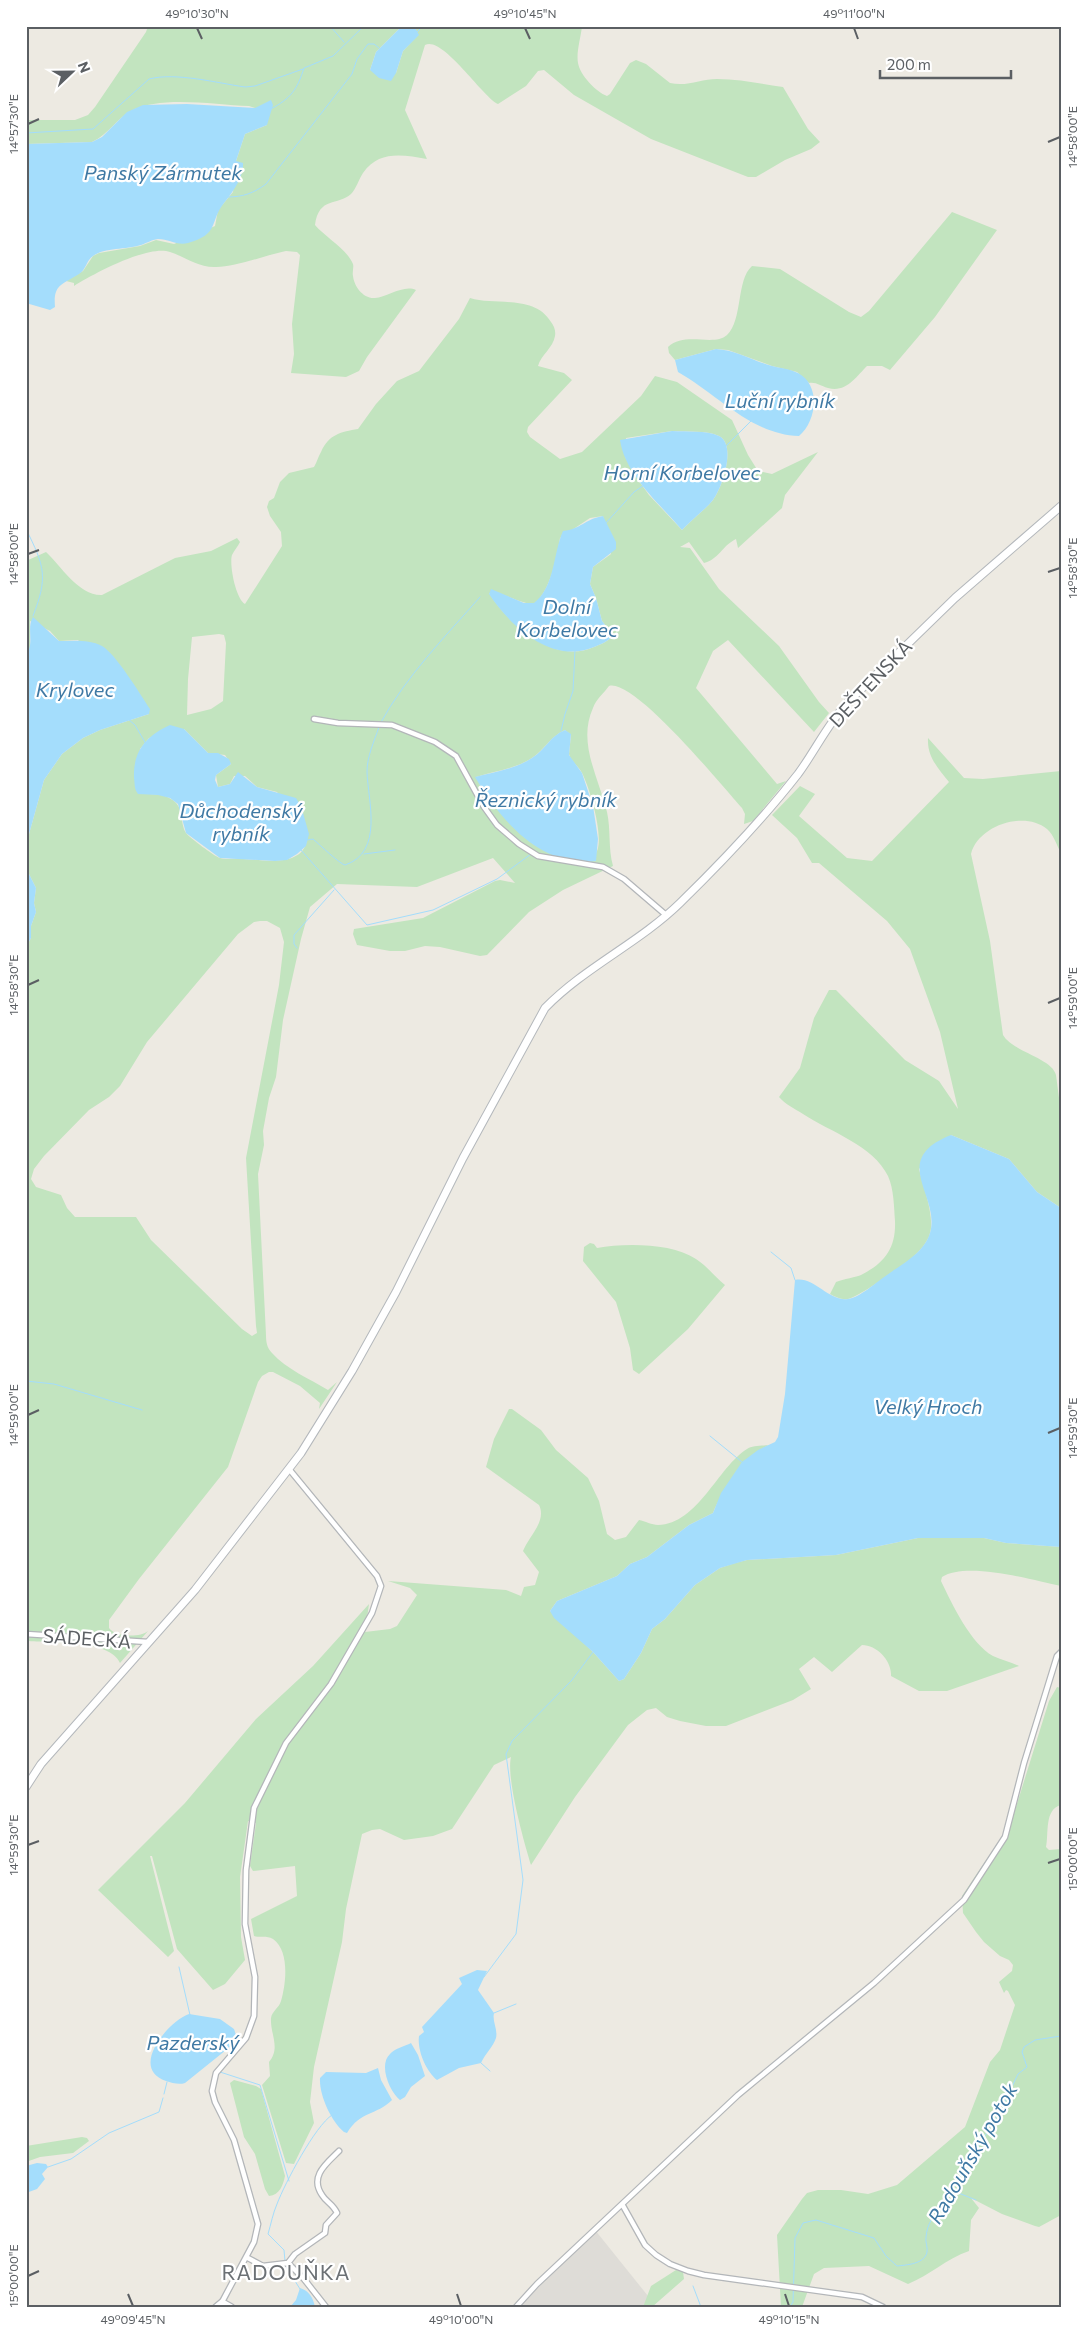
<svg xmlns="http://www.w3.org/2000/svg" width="1087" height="2333" font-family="Commissioner,sans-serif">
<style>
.industrial{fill:#dedcd7}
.green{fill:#c2e4bf;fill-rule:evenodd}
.water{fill:#a4ddfc}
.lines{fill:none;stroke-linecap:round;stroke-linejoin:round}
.stream{stroke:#a4ddfc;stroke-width:1}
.minor-casing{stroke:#b3b6b9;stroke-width:7}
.tertiary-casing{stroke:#b3b6b9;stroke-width:8}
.secondary-casing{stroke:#b4b8bc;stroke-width:9}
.minor{stroke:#fff;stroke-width:4.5}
.tertiary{stroke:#fff;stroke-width:5.5}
.secondary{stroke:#fff;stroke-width:7}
.ticks{fill:none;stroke:#5b5f63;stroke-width:2}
.labels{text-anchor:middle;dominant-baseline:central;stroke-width:4.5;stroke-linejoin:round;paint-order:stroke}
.street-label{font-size:19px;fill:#5b5f63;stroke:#fff}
.water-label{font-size:20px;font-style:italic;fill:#3f79a4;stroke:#fff}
.quarter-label{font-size:21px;letter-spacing:1px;fill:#6c7175;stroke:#fff}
.neatline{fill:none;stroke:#5b5f63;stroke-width:2}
.ticks-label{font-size:12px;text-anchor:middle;fill:#5b5f63}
</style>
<rect width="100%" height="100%" fill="#edeae2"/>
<path class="industrial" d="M595,2230L648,2296L643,2307H519Z"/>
<path class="green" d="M148,26H402L376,52L370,70L396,73L403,51L418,35L414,26H582C581,37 576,52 578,63C580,75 596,92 607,96L610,94L630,63L636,60L646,64L670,83C687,87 701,79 717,79C740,79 761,84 783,87L808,129L820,142L811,149L785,160L756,177H748L651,139L574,95L544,70L538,71L526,86L498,104C482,96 442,35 425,45L405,110L427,159C403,155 379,150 363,173C359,179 356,189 351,194C338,206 319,196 315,225C325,237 347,249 353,264C354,268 352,272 353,276C354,286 363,299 375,298C387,297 404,284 416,290L367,357L359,371L346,377L291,373L294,354L292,324L300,255L297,252L286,251C266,255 233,268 214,267C198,267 185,257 170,252C149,244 93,274 74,286V283L66,281L83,271L93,256L99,253L140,246L156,240L174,244L215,226L218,210L233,192L236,161L245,134L267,125L255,108L249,106C215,105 161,95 131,111C117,118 109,134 92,142L26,144V120H75L88,115L95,107L146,32Z
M952,212L997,230L935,317L890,370L882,366H867C856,377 846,393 828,388C820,386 817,382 809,383L797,372L772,366L728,350L716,349L675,360L669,353L668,347C685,331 714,347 727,335C743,320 736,280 752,266L780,269L849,312L861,317L869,311Z
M470,298C495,306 534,294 551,322C554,326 556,331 555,336C553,348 541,355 538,366L564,373L572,380L528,427L527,432L530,437L560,459L582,452L641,396L655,376L677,382L732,420L748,455L758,471L772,474L818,452L785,495L782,508L738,548L736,539C723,545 718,560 704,563L689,542L680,547L690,548L719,589L779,646L819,702L829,713L814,732L728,640L713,651L696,688L777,784L786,781L753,821L744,824L745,814L742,808C723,787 634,678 609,686C604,693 596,699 593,708C577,743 599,778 607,812C611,830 608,848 613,866L563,890L529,912L487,955L480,956L440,947L425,946L405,951H390L357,945L353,934L354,929L423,918L495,881L500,880L515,883L493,858L417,887L337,884L310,907L301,939L283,1020L276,1077L269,1098L263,1131L264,1145L258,1174L266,1335C266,1342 267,1348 272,1353C286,1369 310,1379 328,1390L337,1382L319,1409L320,1403L300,1386L273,1372H269L262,1376L258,1382L228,1467L139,1579L109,1620V1628C115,1637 140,1638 148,1631L120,1663C110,1639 50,1643 26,1641V947L31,938V926L36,912L34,903L36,888L26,868V845L44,780L62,754L83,738L100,730L149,714L78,640L59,641L50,631L30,621V650L26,654V561L46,552C61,566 79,596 102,595L175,558L211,551L237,538L240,542C238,546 234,551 232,555C229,565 236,599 245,604L282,546L281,532L270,516L267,507L269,501L274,498L280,482L289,473L314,467C317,462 318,457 321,452C329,434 341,432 358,429L376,404L397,381L419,371L459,319ZM672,431C686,432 706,430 719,436C737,445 722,488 713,500C704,511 692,519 682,530L649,495L639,481L625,457L626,438ZM603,516L611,554L593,567L590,584L596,598L602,621L613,635C608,642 601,644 594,647C554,665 509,625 489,593C509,593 515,603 534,604C550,592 557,557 560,538L590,518ZM219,634L224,635L226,643L223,701L211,709L187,715L188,679L192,637ZM184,729L208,753L225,755L231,764L216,775L218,787L230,784L234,776H245L257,787L277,792L307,840C302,868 263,860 243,859C236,858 227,860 220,858C214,856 190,838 186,833C179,821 185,807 171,799C162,793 149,794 138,794L140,749L149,738ZM565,730L571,735L569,754C571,762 578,765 582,773C590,789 602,830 598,848C597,853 593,858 590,862C527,857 511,823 476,777C495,771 515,769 532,758C545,749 551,736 565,730ZM260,921H267L280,928L284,942L279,985L246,1158L256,1326L257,1333L252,1336L242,1329L151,1240L136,1217H75L67,1208L61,1195L36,1187L31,1179L34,1169L44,1156L89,1110L109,1097L120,1086L147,1042L238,934L254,922Z
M928,738L964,778L983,779L1061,771V853C1057,846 1054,835 1047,829C1024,810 978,826 971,854L990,941L1003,1035C1013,1052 1052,1058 1056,1075L1061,1113V1208L1037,1192L1009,1159L951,1135L919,1169C923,1185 935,1217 930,1233C928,1242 919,1252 912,1258C902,1266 859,1297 848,1299C841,1300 836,1297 830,1294L836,1282C843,1279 857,1277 861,1275C885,1263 896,1248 895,1221C894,1208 894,1189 888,1176C873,1145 830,1132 803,1114C795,1109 785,1104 779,1097L800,1068L814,1018L829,990H836L905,1060L939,1081L958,1109L940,1032L910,949L887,921L819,863H812L797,838L772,815L800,786L815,794L799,816L847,858L872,861L949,782C938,768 927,757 928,738Z
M590,1243L594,1244L597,1248C625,1243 672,1243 696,1259C707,1266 715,1277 725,1285L688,1329L639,1374L633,1370L630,1348L616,1302L583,1261L584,1247Z
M509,1409H512L541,1430L556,1450L588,1478L599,1501L607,1534L615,1540L626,1537L639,1520C645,1521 652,1525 658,1525C698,1524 718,1467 747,1449C752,1445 763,1446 769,1445C745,1456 723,1489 713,1513L689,1525L647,1557L630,1564L617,1576L557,1601L550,1611L593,1652L619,1681L624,1679L641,1653L652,1629L665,1619L695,1585L720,1568L735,1563L747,1560L836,1555L918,1538H984L1006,1543L1061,1547V1586C1032,1580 967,1561 942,1577L941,1581C952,1604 971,1644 993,1656C1001,1660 1011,1662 1019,1666L947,1691H919L891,1676C892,1661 877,1645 862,1645L832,1672L814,1657L799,1669L811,1689L793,1700L726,1726H706L680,1721L667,1717L656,1708L647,1710L628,1725L575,1797L531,1865C524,1842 506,1778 511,1757L494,1765L452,1829L433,1836L404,1840L380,1829L372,1830L362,1834L346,1909L342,1942L314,2067L310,2102L314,2123L294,2164L286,2163L262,2085L270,2076L269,2062C281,2048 270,2034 271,2018C272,2011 279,2008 281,2001C286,1984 290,1951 273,1939C266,1935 261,1938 254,1936L251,1919L297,1896L295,1866L253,1871L250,1866L256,1823L248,1821L240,1877L241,1937L245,1960L225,1984L213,1990L177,1949L152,1856H150L174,1951L168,1957L98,1890L185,1803L256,1719L313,1666L369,1604L365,1632L390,1629L397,1626L417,1595L410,1588L388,1581L506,1590L521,1596L524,1587L535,1585L539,1572L523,1551C529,1536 547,1521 539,1505L486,1467L494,1439Z
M1057,1687L1061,1688V1805C1044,1809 1049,1834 1046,1847L1049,1850L1061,1849V2215L1039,2227L1035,2226L1002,2214L971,2198L979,2208L971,2220L969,2251C946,2259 930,2275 908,2284L869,2266L824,2268L814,2274L802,2307H781L777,2235L802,2199L807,2193L818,2190H841L868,2194L897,2185L965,2127L990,2062L1000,2050L1015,2005L1008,1991L1006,1990L1004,1993L999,1982L1012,1971L1013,1965L1009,1960L1000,1956L984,1942L976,1932L963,1913L962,1896L1011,1823L1049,1701Z
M234,2080L256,2086L261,2089L285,2176C283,2185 280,2195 269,2196L265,2189L255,2154L244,2137L230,2083Z
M82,2137L87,2138L89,2141L73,2153L40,2157L26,2162V2146Z
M676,2270L683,2272L684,2279L652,2307H643L651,2286Z"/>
<path class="water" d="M402,26H414L419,35L403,51L396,73L391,81L379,78L370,70L376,52Z
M271,100L273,105L267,125L245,134L236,161L243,163C244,177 232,193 224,203C209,222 220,234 188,243C177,246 169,239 158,239C151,240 147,243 141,245C126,250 105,247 93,256C86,261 86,270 79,274C62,285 53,284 55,307L50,310L26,303V144L92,142L102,137L127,112L143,105L187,104L255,108Z
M716,349C736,350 753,361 772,366C780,368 790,369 798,373C821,385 817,421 799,436C752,435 717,394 678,372L675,360Z
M672,431C686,432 706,430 719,436C737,445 722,488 713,500C704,511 692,519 682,530C661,505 625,475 620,440Z
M603,516L616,542V549L593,567L590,584L596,598L602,621L613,635C608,642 601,644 594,647C552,665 510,626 489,594L491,589L524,603H534C555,587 553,553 563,531C581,529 585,519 603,516Z
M33,617L59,641C73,641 89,639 102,646C116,654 140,694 150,709L149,714L100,730L83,738L62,754L44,780L26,845V654C35,644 26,628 33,617Z
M170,725L184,729L208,753H218L229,759L231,764L216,775L215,780L218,787L230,784L238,772L257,787L296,798L301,806L309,834L306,846L297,854L287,860L275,861L220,858L186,833L178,804L170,798L158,795L138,794C134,789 135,784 134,778C133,751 146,736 170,725Z
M565,730L571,734L569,755L582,773L593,806L598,839L596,861C541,868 500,820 475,777C495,772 515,769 532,758C546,749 550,736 565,730Z
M26,868L36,888L34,903L36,912L31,926V938L26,947Z
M951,1135L1009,1159L1037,1192L1061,1208V1547L1006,1543L984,1538H918L836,1555L747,1560L720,1568L695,1585L665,1619L652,1629L641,1653L624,1679L619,1681L593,1652L554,1618L550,1611L557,1601L617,1576L630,1564L647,1557L689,1525L713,1513L721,1493L742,1462L758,1450L775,1442L778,1437L785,1394L795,1280C814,1276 829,1302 848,1299C861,1297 876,1282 887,1275C902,1264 924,1253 930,1233C941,1196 888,1160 951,1135Z
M477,1970L487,1971L478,1990L494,2013C492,2022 498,2029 496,2038C493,2047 485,2054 481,2063L459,2068L437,2080C426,2071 417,2050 419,2036L424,2032L422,2027L462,1984L459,1978Z
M189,2014L220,2019L234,2029L236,2035L231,2046L185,2083C179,2085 172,2083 166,2081C129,2069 167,2022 189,2014Z
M411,2043L418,2055L425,2076L411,2087L405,2097L400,2100C390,2092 378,2065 390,2054C394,2049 405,2046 411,2043Z
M378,2068L381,2080L392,2100C376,2116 361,2110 347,2133L344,2132C331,2121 319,2095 320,2078L326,2072L366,2073Z
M37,2163L46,2164L48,2167L42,2174L45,2179L37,2189L26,2193V2166Z
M300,2288C309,2291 313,2297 315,2307H290L296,2300Z"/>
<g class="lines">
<path class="stream" d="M330,26L344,42
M416,33L423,26
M271,109C291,98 297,90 304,68L333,56L364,26
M26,133L93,129L149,79C176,72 217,83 245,87L255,86L303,69
M228,197C243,197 254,193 266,184L352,74L357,59L368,44H374L379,48
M726,446L751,421
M605,524L634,492L644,485
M26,529C45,567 48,577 33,616
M128,719L135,725L146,744
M380,724C406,676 445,637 480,597
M561,731L565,714L573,691L575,650
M307,840L313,839C320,845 340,864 345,865C384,852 368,801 367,772C367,756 374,742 379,727
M301,850L367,925L433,910L497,879L531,854
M364,854L395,850
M297,948L294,944V935L334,890
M771,1252L791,1268L795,1280
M26,1381L54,1384L142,1410
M710,1436L742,1462
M179,1967L190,2015
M484,1977L516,1934L523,1880L506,1754L512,1741L572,1680L593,1652
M494,2013L516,2004
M481,2063L490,2071
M220,2072L260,2085L289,2181
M164,2094L167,2082
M48,2167L71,2159L109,2133L159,2112L163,2098
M951,2190L976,2200
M285,2261L284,2250L268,2234C271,2224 273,2213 277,2204C285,2183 315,2126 332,2115
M285,2265L300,2289
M693,2286L701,2307
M790,2307L793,2302L795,2238L803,2223L816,2220L874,2238L886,2256L897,2266C906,2265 925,2264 927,2252C928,2247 925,2242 926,2237C927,2224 934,2214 942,2206L1002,2108L1018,2074L1027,2067L1022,2052L1024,2047L1035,2040L1061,2036"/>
<g class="minor-casing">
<path id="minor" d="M314,719L338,723L392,725L435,742L456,756L484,807L497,825L519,844L538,856L603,867L624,879L666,915
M26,1634L148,1642
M622,2204L645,2245L656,2255L670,2264L688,2271L704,2275L862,2297L883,2307
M246,2257L263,2266L288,2263L304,2279L326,2307
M288,2263L295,2254L325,2233L326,2225L337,2213C333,2204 326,2202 322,2195C309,2176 327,2163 339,2151
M222,2302L254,2242L258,2224L234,2140L215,2102L212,2091L216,2073L246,2038L254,2016L255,1977L245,1924L246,1870L254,1808L286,1743L331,1684L372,1613L381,1586L377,1576L289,1469
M516,2307L537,2284L738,2095L874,1983L964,1900L1005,1837L1024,1763L1057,1656L1061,1652"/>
</g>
<g class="tertiary-casing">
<path id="tertiary" d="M216,2307L222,2302L231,2307"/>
</g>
<g class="secondary-casing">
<path id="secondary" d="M26,1787L41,1764L195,1590L301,1453L352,1371L396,1292L463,1158L545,1008C585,967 639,943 680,903C721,863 762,820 798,774C815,751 827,725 847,703L955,598L1061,506"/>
</g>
<use href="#minor" class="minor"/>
<use href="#tertiary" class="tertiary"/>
<use href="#secondary" class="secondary"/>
</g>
<path class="ticks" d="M197,28L202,39M525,28L530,39M854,28L858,39M28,124L39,119M1048,142L1060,137M28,554L39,550M1048,572L1060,568M28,985L39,980M1048,1003L1060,998M28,1415L39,1410M1048,1433L1060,1428M28,1845L39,1841M1048,1863L1060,1859M28,2276L39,2271M128,2294L133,2306M457,2294L461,2306M785,2294L789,2306"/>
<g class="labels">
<g class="street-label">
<text transform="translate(870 683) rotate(-47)">DEŠTENSKÁ</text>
<text transform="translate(87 1638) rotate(4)">SÁDECKÁ</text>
</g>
<g class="water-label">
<text x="163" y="172">Panský Zármutek</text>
<text x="780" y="400">Luční rybník</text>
<text x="682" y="472">Horní Korbelovec</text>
<text x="567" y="606">Dolní<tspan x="567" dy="23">Korbelovec</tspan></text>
<text x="75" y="689">Krylovec</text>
<text x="546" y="799">Řeznický rybník</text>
<text x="241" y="810">Důchodenský<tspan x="241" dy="23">rybník</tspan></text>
<text x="928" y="1406">Velký Hroch</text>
<text x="193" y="2042">Pazderský</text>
<text transform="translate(972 2153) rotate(-60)">Radouňský potok</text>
</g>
<g class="quarter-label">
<text x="286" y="2271">RADOUŇKA</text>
</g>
</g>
<rect width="1087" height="2333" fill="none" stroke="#ffffff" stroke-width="55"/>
<g transform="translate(72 72) rotate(68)" stroke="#ffffff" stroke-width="4" paint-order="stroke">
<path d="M0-4L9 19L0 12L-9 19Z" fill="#5b5f63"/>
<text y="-8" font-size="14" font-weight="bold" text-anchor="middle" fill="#5b5f63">N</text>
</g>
<path d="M880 70v8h131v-8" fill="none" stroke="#5b5f63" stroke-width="2.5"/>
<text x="887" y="70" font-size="15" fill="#5b5f63" stroke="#ffffff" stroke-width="4" paint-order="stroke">200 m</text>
<rect x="28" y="28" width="1032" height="2278" class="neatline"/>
<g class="ticks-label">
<text x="197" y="18">49°10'30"N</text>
<text x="525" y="18">49°10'45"N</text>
<text x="854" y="18">49°11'00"N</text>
<text transform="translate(14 124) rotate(-90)" y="4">14°57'30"E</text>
<text transform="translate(1073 137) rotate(-90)" y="4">14°58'00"E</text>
<text transform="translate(14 554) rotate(-90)" y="4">14°58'00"E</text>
<text transform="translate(1073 568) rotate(-90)" y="4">14°58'30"E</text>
<text transform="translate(14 985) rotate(-90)" y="4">14°58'30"E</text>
<text transform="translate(1073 998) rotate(-90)" y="4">14°59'00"E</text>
<text transform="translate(14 1415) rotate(-90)" y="4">14°59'00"E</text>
<text transform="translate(1073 1428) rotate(-90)" y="4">14°59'30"E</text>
<text transform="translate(14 1845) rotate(-90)" y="4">14°59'30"E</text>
<text transform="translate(1073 1859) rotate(-90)" y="4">15°00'00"E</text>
<text transform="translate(14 2276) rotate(-90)" y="4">15°00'00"E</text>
<text x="133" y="2324">49°09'45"N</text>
<text x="461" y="2324">49°10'00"N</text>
<text x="789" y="2324">49°10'15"N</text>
</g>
</svg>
